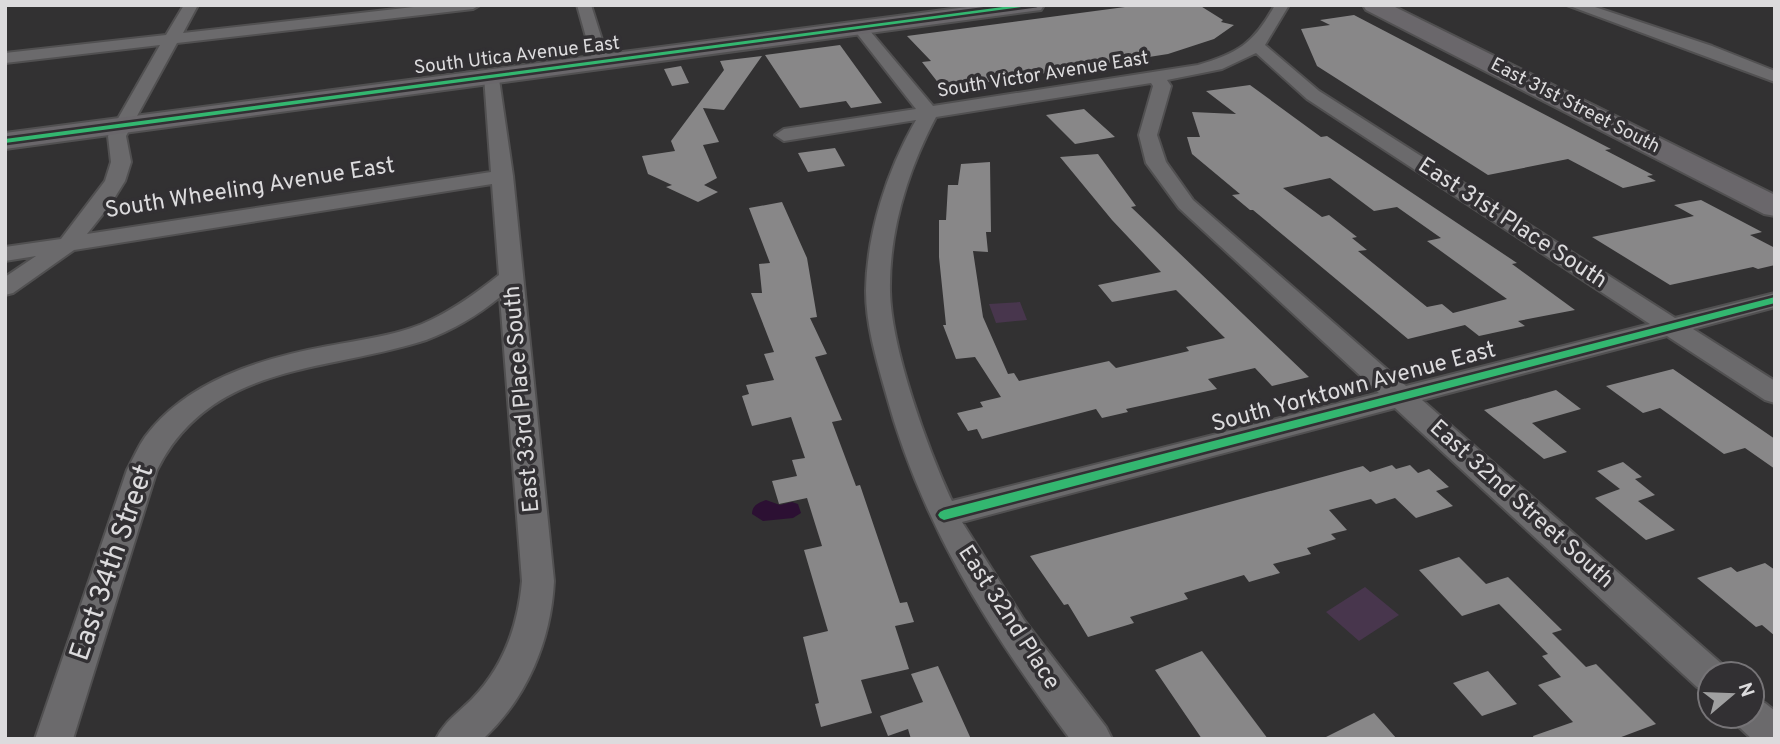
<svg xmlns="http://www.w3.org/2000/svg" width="1780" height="744" font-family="Overpass,sans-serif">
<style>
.green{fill:#48364d}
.water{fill:#2c1033}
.building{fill:#888788;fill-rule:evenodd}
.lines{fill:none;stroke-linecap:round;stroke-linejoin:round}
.street-casing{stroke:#515051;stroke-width:4}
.secondary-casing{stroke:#515051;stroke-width:4}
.street{fill:#6b6a6c;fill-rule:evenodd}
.secondary{fill:#6a676b;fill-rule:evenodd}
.cycleway-casing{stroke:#323033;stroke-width:5}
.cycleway{fill:#33b770;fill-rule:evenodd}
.labels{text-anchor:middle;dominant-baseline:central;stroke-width:7;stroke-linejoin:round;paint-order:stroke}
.far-street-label{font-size:19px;fill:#dcdbdd;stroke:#323033}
.street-label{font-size:23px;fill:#dcdbdd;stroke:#323033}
.near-street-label{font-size:28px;fill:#dcdbdd;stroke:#323033}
</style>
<rect width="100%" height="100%" fill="#323132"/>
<path class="green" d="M1020,302L1027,320L996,323L989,304Z
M1365,587L1399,615L1359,641L1326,612Z"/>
<path class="water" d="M766,500L780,505L792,502L798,504L801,513L793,518L763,521L752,514C752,505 759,503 766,500Z"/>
<path class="building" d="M1140,5H1199L1223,20L1221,22L1234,25L1214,39L1168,54L943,89L922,62L931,61L907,36Z
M1354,15L1611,149L1605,150L1653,175L1647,176L1656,181L1623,188L1568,159L1488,175L1317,66L1301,29L1330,25L1320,20Z
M840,45L882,103L851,108L846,101L800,108L765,55Z
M762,56L724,110L703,108L719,142L703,145L717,178L704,185L718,192L698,202L666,187L672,185L648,174L642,156L675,151L671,141L724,70L720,61Z
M681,66L689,83L672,86L664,69Z
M1250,85L1321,137L1327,136L1517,263L1512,264L1575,310L1518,321L1525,326L1479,336L1465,325L1408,339L1253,210H1250L1232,195L1240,194L1192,154L1187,137H1200L1192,112L1236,114L1206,91ZM1330,178L1374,211L1397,207L1441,238L1427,241L1507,299L1453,313L1442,304L1427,307L1358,251L1367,250L1352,238L1357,237L1329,215L1322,217L1283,188Z
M1084,109L1115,137L1075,144L1046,115Z
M835,148L845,166L808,172L798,153Z
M1098,154L1136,206L1131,207L1309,377L1272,386L1255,368L1208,379L1217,389L1126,409L1128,412L1102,418L1096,409L982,439L977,429L968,431L957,413L983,407L980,402L1001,397L975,357L956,359L943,325H946L939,257V220H946L948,185H958L961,164L990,162L991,232H986L988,252L973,251L983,317L1008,374L1014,373L1019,381L1109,361L1116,368L1189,351L1186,347L1225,338L1176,290L1112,302L1098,285L1161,272L1112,220L1060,157Z
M1701,200L1762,232L1750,235L1775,248V265L1758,269L1753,267L1670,285L1592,237L1694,216L1674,205Z
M782,202L807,258L817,317L810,318L827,354L815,357L842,420L832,422L856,486L860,485L900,603L907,602L914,622L895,626L909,669L861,680L872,713L821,727L815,704L819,703L803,637L828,631L804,550L822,546L807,498L779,504L772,481L797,476L792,460L805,458L791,417L752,426L742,396L749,394L746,385L774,380L764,354L774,352L751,293H762L759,264L770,263L749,208Z
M1673,369L1775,439V469L1745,448L1724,454L1660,408L1643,413L1606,386Z
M1556,390L1581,409L1532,423L1567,452L1544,459L1484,410Z
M1623,462L1642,477L1635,479L1655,495L1638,501L1675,530L1646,540L1595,498L1620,489L1597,471Z
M1392,465L1396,469L1410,465L1418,473L1429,469L1449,487L1436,491L1453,506L1416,518L1395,498L1376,504L1371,499L1329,510L1347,530L1331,534L1336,539L1307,548L1311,554L1273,564L1280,573L1249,582L1244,575L1184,593L1188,599L1130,617L1134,623L1088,637L1068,604L1064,605L1030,556L1363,466L1370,472Z
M1459,557L1486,584L1508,577L1562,630L1552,633L1586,667L1596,664L1656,724L1616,739H1534L1533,736L1573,722L1538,685L1561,677L1542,656L1548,654L1499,604L1462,616L1419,570Z
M1765,563L1775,570V636L1762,625L1756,627L1697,578L1731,567L1737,572Z
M1202,651L1268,739H1202L1155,670Z
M938,666L971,739H911L908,729L888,736L880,716L923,702L911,674Z
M1488,671L1517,704L1482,716L1453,683Z
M1374,713L1397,739H1322Z"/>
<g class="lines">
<g class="street-casing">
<path id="street" d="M184,5H198L183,33L431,5H480L473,9L177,43L126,136L131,162L125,181L110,205L87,234L491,172L484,76L486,72H498L513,176L554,581C551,641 527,698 483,739H436C444,722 459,712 472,699C504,666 518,626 522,581L500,297C478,315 453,330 426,340C328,372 211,362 157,470L73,739H35L127,470C133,459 138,447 145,437C187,380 263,358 328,346C360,340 392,336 422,324C450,312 475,294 499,275L492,184L74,250L13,293L5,295V277L36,256L5,261V247L61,239L105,181L111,162L108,136L160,45L5,63V53L166,35Z
M577,5H591L609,62L607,65H595L593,62Z
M1275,5H1289L1265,45L1319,91L1675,318L1775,293V307L1693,329L1775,381V403L1765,400L1667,336L1422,400L1723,665L1727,674H1710V692L1697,687L1395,408L962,522L1024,620L1106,727L1112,739H1070C988,629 921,524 885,390C876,358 866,324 866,291C867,232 887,171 916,120L784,141L775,135L784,129L916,109L855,31L852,28L855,25H865L933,106L1198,65C1239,53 1254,43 1275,5ZM1256,53L1307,99L1650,324L1406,386L1193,200L1166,162L1157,135L1171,86L1167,80L1222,69ZM1151,83L1153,86L1139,135L1146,163L1179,208L1379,393L952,501C928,449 891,349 890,291C889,231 908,170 936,117Z
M1567,5H1589L1712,46L1775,71V82Z
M1752,698L1765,703L1775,711V739H1752L1739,727L1734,716H1752Z"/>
</g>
<g class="secondary-casing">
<path id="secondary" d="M982,5H1044L1041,10L1033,11L5,149V133Z
M1363,5H1391L1775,195V216L1764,214L1366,10Z"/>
</g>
<use href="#street" class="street"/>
<use href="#secondary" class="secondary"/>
<g class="cycleway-casing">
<path id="cycleway" d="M1018,5H1036L5,143V139Z
M1775,297V303L944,520L940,518L938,515L940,512L944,510Z"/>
</g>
<use href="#cycleway" class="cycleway"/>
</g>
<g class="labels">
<g class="far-street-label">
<text transform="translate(517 56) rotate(-7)">South Utica Avenue East</text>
<text transform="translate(1043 75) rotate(-9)">South Victor Avenue East</text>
<text transform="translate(1575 106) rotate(27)">East 31st Street South</text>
</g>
<g class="street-label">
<text transform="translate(250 189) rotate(-9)">South Wheeling Avenue East</text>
<text transform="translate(1512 224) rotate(33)">East 31st Place South</text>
<text transform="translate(1354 388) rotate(-15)">South Yorktown Avenue East</text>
<text transform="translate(523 399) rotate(-95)">East 33rd Place South</text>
<text transform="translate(1521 505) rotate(42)">East 32nd Street South</text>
<text transform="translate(1008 618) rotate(57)">East 32nd Place</text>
</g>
<g class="near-street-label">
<text transform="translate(113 563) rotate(-71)">East 34th Street</text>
</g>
</g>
<rect width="1780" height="744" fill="none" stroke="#dcdbdd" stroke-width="14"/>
<g transform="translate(1731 695) rotate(71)"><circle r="33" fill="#323033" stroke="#767477" stroke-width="2"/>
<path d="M0-5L12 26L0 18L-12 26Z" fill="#a0a0a1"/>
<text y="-10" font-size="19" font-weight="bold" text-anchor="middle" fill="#dcdbdd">N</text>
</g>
</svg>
